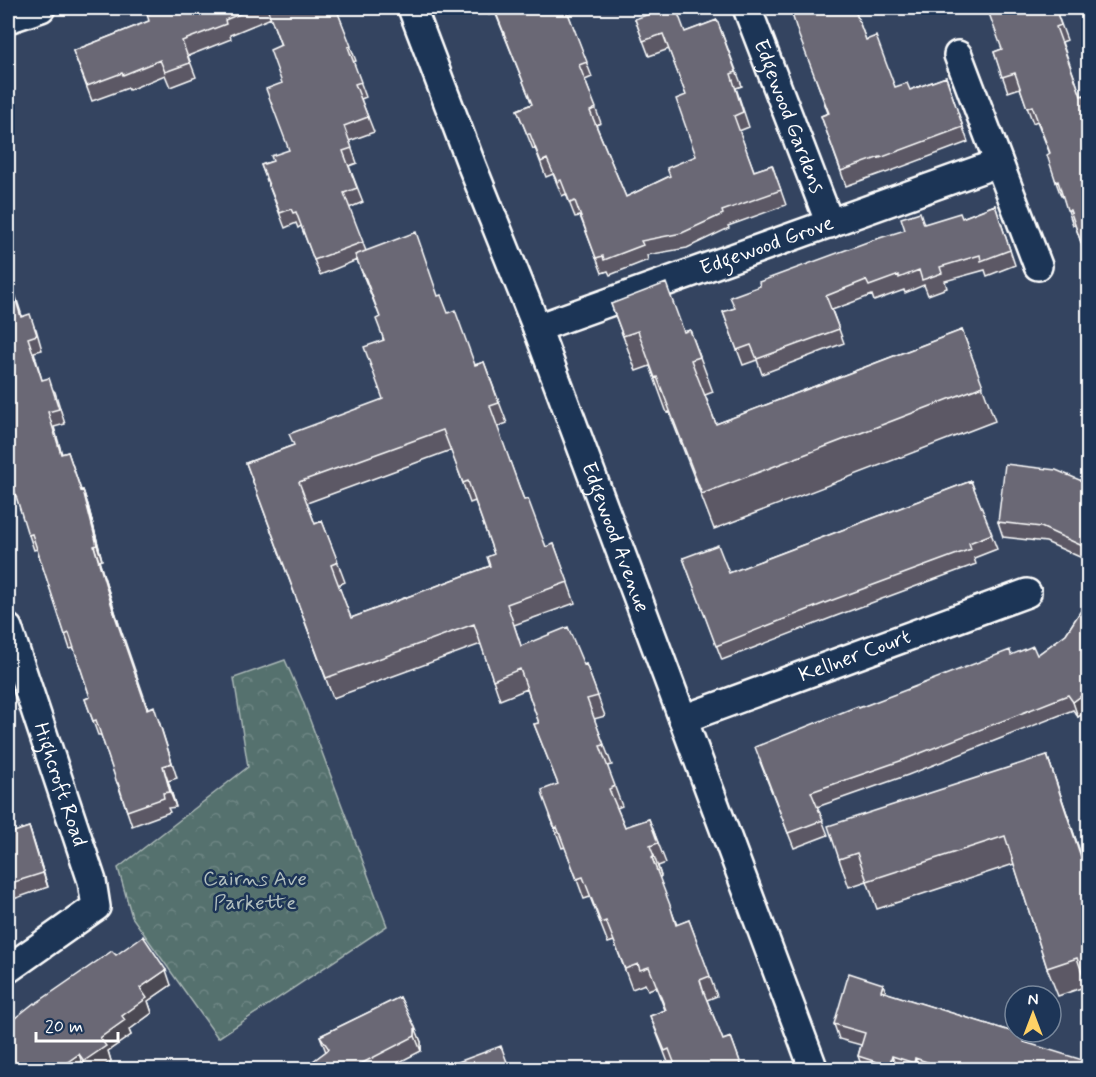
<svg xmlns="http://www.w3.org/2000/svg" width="1096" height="1077" font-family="Mynerve,sans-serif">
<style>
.forest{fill:url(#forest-crowns);stroke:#aab8b6;stroke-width:1.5}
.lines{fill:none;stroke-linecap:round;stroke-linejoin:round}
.minor-casing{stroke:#fff;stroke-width:32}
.minor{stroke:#1d3557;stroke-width:27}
.wall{fill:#5c5965;stroke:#fff;stroke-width:1.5;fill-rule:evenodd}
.shaded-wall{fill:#4b4952;stroke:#fff;stroke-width:1.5}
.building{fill:#6b6875;stroke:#fff;stroke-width:1.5;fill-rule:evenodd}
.labels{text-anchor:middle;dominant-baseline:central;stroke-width:5;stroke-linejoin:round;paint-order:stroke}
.street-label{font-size:21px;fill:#fff;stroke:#1d3557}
.park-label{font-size:21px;fill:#b2bfbe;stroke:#1d3557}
</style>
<defs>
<pattern id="forest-crowns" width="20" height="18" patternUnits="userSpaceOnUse" patternTransform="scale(1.5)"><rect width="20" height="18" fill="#55716e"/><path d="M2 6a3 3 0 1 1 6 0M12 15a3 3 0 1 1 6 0" fill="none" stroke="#6e8684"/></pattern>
</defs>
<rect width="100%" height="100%" fill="#344460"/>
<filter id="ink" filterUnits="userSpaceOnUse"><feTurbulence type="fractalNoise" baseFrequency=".0167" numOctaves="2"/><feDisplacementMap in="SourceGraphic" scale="12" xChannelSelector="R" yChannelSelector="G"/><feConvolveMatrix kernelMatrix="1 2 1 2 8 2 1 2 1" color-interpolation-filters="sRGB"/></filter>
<g filter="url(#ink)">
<path class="forest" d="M285,660L302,699L387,926L218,1038L132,917L118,868L248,767L234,678Z"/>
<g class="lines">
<g class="minor-casing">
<g id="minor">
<path id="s1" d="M412,8L472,166L537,328L814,1070"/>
<path id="s2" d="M747,8L830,224"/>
<path d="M8,19L41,8"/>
<path d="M958,55L1038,266"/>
<path id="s3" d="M537,328L998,163"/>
<path id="s4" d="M8,628L92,881L96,907L8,969"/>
<path id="s5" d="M683,719L1027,593"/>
</g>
</g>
<use href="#minor" class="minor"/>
</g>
<path class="wall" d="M173,8H336L356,61L353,62L366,97L361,99L374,132L349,141L357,163L349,166L363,202L349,208L366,251L438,296L475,365L484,362L507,423L497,427L524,500L546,547L554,544L575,603L514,625L521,646L584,665L586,664L605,716L594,719L612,765L607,766L622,806L617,808L625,827L649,819L666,863L658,866L661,876L659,878L677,925L689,920L717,996L707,1000L723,1040L731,1037L743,1070H671L650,1016L665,1010L656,987L648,990L645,984L632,989L614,941L608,943L590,897L584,899L565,847L562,848L550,816L558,784L534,724L539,723L527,689L500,700L481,644L333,698L246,463L294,445L383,399V340L380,317L357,260L320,275L301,226L298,228L296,223L285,228L261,165L273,161L289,150L281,46L271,18L230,35L231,39L188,56L196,77L170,87L165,75L129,90L128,88L92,101L73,51L149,21ZM451,450L470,503L475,501L494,554L490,566L351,618L338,585L345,582L322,521L315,524L307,503Z
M486,8H566L592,77L585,80L601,123L596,125L626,197L670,176L696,156L686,95L669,49L649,56L635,19L685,32L717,20L742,86L736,88L749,127L739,131L754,171L772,165L786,205L728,226L729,228L687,248L647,255L648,260L610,275L608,271L602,273L580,216L575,217L566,194L562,196L553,174L546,177L535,148L533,149L517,110L532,104L495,12L489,15Z
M782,8H854L866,40L895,87L910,90L946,77L968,142L886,173L885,172L846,186L821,116L828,113L791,10L784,13Z
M1055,8L1067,40L1062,42L1081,96L1089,107V260H1087L1075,225H1073L1063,196H1061L1056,182L1050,154L1037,121L1033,123L1020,88L1008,92L994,52L1002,49Z
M995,205L1015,265L987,276L985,270L945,281L947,288L928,295L924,285L905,293L904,290L874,301L872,295L832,310L844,343L762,374L757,360L743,365L723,312L735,308L760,286L924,224L962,218Z
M8,228L13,246L8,248Z
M8,272L22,316L36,329L42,350L34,352L42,380L55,392L65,424L54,427L62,454L68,452L81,490H83L88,505L102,560L99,561L119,624L148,708L159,721L177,778L168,781L176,807L168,808L170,812L132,826L101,735H98L85,699L90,697L74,648L70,649L37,549L34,550L11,481L10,482L8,476Z
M611,304L684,332L690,330L713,392L705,395L716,424L962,330L995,421L714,529L669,412L667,413L650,366L636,371Z
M971,481L997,549L974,558L976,564L836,616L722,660L683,558L729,573Z
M1089,484V561L1046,542L1003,537L998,522Z
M1089,598V709L1078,717L1073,710L908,775L817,807L828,835L794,848L760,762L859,708L1011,655H1037L1066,634Z
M1047,755L1089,878V991L1087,986L1058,996L1047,968L1014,864L877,909L867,881L849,887L839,859Z
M29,827L48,887L8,901V834Z
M116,955L171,985L148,1001L152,1013L129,1030L131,1035L108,1051L111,1061L98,1070H85L10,1022L35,1004Z
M887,993L1026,1036L1029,1044L1089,1070H863L858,1056L861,1045L839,1039L834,1024Z
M400,997L421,1042V1051L384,1070H301L326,1052L320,1036Z"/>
<path class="shaded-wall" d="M83,490L88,505L102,560L97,545Z
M94,546L99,561L119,624L113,610Z
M1089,690V709L1078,717L1073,702Z
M1047,755L1089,878V881Z
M163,766L168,781L176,807L170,792Z
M29,827L34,842L48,887L43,873Z
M654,856L661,876L659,878L652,858Z
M166,970L171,985L148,1001L152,1013L129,1030L131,1035L108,1051L111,1061L98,1070H87L84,1061L100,1038L122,1016L140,988Z
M883,984L888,998L881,991Z
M415,1027L421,1042V1051L415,1036Z
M79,1054L84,1069L56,1070Z
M892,1056L897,1070H890L889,1066Z
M915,1058L919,1070H916L914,1063Z"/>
<path class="building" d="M164,8H169L170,9L173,8H254L225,20L226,24L182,41L190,63L165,72L160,60L123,75L122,73L87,86L73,51L149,21L147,14Z
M267,8H336L351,46L348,47L361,82L355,84L368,117L344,126L352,148L343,151L357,188L344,193L363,242L314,260L296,212L293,213L291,209L280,213L261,165L273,161L271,156L289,150L266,89L282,83L270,50L281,45Z
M494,8H566L587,62L579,65L596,108L590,111L626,197L670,176L667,168L696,156L676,99L686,95L663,34L643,41L635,19L666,8H676L685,32L717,20L736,72L731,74L743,112L734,116L754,171L772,165L781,190L722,211L723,214L682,233L641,241L643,245L604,260L603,256L596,258L575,201L570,203L561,180L557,182L547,159L541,162L530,134H527L517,110L532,104Z
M790,8H854L866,40L876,36L895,87L907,83L910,90L946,77L963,127L880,158V157L841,171L821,116L829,113L799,36Z
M987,8H1055L1061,25L1056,27L1081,96L1084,95L1089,107V243L1082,245L1070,210H1067L1058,181L1056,182L1047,155L1050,153L1032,106L1027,108L1015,73L1002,77L994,52L1002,49Z
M995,205L1010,250L981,261L980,255L940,267L942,273L922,280L919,270L899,278V275L869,286L866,280L826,296L839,329L757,359L751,345L737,350L723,312L735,308L730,297L760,286L759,282L870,241L905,230L901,218L920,212L924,224L960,213L962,218Z
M416,232L438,296L441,295L448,313L455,310L475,365L484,362L499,403L490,406L524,500L528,499L546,547L554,544L568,582L507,604L521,646L568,627L584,665L586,664L598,696L587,699L604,745L600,746L615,786L609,789L625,827L649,819L658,843L650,846L654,856L652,858L670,905L676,925L689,920L710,976L700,980L704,993L723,1040L731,1037L742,1067L734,1070H677L669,1049L665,1051L650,1016L666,1010L649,967L640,970L638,964L625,969L606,921L601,923L583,877L577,879L557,827L555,828L543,796L542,790L558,784L534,724L539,723L520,669L493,680L474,624L326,678L246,463L294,445L289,434L383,399L364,347L384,340L376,319L380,317L364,274H363L355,255ZM443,430L463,483L468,481L494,554L487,557L490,566L351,618L331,565L338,562L322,521L315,524L299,482Z
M8,274L21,317L30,314L37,335L28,338L42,380L49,378L59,409L48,412L61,454L68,452L81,491L83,490L97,545L94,546L113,610L147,709L154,706L172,763L163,766L170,792L163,793L164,798L127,811L118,783H117L96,720L93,721L85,699L90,697L69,633L65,635L32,534L28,535L8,470Z
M666,283L684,332L690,330L700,357L691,360L716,424L962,330L983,386L702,494L657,377L655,378L638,331L623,336L611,304Z
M1005,464L1056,470L1089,484V549L1041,527L998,522Z
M971,481L992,534L969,543L971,549L830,601L716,646L683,558L718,545L729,573Z
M1089,598V690L1073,702L1068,695L903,760L811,792L823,820L788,833L755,747L818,722L858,706L859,708L1010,650L1011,655L1033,646L1037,655L1066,634Z
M1047,755L1089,881V983L1086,984L1077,958L1047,968L1005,836L867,881L857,853L839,859L828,826Z
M29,827L43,873L8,884V834Z
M143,936L166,970L140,988L147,998L122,1016L125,1020L100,1038L106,1046L84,1061L79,1054L56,1070H8V1022L9,1021L10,1022L34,1003L35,1004L112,951L116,955Z
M849,973L883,984L881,991L1026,1036L1024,1042L1089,1062V1070H951L915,1058L914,1063L892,1056L889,1066L858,1056L865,1033L834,1024Z
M400,997L415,1027V1036L349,1070H301L329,1049L320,1036Z
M501,1046L510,1070H461L458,1062Z"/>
</g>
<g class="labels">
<g class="street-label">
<text stroke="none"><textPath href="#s2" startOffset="116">Edgewood Gardens</textPath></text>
<text stroke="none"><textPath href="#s3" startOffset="244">Edgewood Grove</textPath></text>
<text stroke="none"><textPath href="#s1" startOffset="567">Edgewood Avenue</textPath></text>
<text stroke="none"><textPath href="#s5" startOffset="183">Kellner Court</textPath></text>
<text stroke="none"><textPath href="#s4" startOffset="165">Highcroft Road</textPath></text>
</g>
<g class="park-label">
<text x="255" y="879">Cairns Ave<tspan x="255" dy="24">Parkette</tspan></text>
</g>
</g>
<rect width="1096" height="1077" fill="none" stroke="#1d3557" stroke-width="30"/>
<rect x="15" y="15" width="1066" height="1047" fill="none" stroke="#fff" stroke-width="2" filter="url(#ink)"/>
<g transform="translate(1033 1014)"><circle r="28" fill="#1d3557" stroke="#77869a" stroke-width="1.5"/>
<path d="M0-4.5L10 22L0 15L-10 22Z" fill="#ffd166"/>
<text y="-9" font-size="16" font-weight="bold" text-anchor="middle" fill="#ffffff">N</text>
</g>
<path d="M36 1032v9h82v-9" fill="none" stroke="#ffffff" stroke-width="3"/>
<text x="45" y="1032" font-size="18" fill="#ffffff" stroke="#1d3557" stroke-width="4.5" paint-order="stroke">20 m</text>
</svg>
